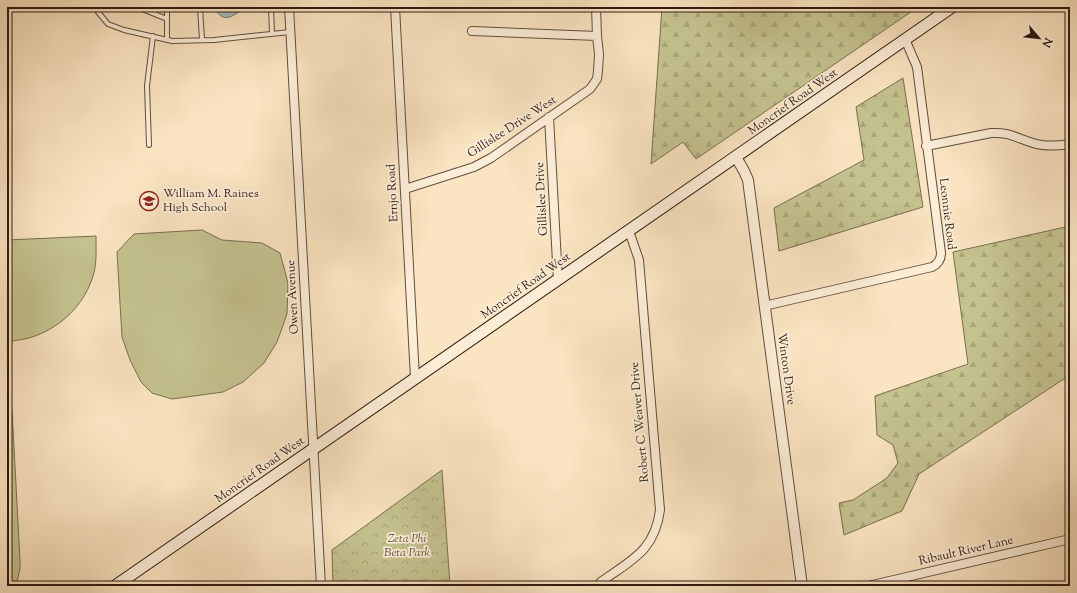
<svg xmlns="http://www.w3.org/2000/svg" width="1077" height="593" font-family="'Sorts Mill Goudy',serif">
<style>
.forest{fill:url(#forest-firs);stroke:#796e50}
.park{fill:url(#park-crowns);stroke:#796e50}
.pitch{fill:#c4c28f;stroke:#796e50}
.water{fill:#a1bcbc;stroke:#737c78}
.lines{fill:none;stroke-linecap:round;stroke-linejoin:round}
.service-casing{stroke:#614d3e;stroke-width:6}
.minor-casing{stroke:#614d3e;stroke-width:10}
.tertiary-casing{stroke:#614d3e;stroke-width:12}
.secondary-casing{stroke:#2e1b12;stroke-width:13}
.service{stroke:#fcedd7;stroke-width:4}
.minor{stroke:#fcedd7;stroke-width:8}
.tertiary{stroke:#fcedd7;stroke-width:10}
.secondary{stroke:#fcedd7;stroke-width:11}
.labels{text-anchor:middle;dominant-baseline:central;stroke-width:3.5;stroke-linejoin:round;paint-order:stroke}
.street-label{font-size:12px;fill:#2e1b12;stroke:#fcedd7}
.poi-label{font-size:12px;fill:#2e1b12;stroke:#fcedd7;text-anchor:start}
.park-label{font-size:12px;font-style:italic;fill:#5b4d38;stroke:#fcedd7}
</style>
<defs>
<pattern id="forest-firs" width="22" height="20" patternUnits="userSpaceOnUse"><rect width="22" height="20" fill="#c4c28f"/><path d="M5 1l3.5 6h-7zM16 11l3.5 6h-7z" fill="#a9a67a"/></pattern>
<pattern id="park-crowns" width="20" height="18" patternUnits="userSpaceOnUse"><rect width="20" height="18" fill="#c4c28f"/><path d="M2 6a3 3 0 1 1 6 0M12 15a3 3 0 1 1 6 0" fill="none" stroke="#a9a67a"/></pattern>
</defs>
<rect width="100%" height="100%" fill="#fae4c1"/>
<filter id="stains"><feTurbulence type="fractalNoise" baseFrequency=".005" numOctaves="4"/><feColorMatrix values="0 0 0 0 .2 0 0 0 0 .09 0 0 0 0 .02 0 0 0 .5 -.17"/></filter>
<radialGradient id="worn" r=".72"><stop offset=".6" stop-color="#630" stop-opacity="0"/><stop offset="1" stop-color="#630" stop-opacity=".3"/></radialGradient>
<path class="forest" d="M662,7H918L696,159L683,142L651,164Z
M903,78L923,207L779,251L774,208L864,160L856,107Z
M1070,226V375L919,474L902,511L844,535L839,503L853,500L887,478L898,463L893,445L877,435L875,396L968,364L953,252Z"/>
<path class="park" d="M442,470L450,586H333L332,550Z"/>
<path class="pitch" d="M202,230L222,240L262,243L280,253L288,283L287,314L277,342L264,363L243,382L223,392L172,399L152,393L141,382L130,360L122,337L117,252L134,234Z
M96,236C96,250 97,264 93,276C82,313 45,341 7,341V240Z
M7,390L12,410L20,560V569L16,586H7Z"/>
<path class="water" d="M214,7H247C233,15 224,26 214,7Z"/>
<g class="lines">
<g class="service-casing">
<path id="service" d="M96,7L98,12L108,24L124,30L172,41L214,40L290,32
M137,7L167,19
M167,7V40
M200,7L202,40
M271,7L272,34
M149,145L147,86L153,36"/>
</g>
<g class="minor-casing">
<path id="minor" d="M289,7L321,586
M395,7L415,378
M472,31L597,36
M549,117L558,280
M926,146L991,133C1010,132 1016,138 1033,143C1045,147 1057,146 1070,144
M405,189L474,167L491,158L590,89L597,79L598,71L599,54L597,36L596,7
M764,306L932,267C938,264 941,259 941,253L917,67L905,39
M597,586L602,581C632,560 655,550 660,510L639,260L629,231
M868,586L1070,539"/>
</g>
<g class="tertiary-casing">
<path id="tertiary" d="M736,157L744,171L748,180L802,586"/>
</g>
<g class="secondary-casing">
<path id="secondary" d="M115,586L952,7"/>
</g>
<use href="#service" class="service"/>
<use href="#minor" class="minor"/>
<use href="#tertiary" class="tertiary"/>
<use href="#secondary" class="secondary"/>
</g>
<defs>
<g id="school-ring" transform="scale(1)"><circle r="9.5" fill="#fcedd7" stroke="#8f2418" stroke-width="1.5"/><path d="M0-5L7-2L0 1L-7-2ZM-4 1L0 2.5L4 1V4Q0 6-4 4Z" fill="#8f2418"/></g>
</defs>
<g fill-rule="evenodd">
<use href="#school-ring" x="149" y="201"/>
</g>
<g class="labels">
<g class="street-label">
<text transform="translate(793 102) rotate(-35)">Moncrief Road West</text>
<text transform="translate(512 127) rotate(-33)">Gillislee Drive West</text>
<text transform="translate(393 193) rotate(-93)">Ernjo Road</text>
<text transform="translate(542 199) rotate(-93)">Gillislee Drive</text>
<text transform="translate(947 214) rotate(83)">Leonnie Road</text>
<text transform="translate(526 286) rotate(-35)">Moncrief Road West</text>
<text transform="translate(293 297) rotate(-93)">Owen Avenue</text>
<text transform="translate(786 369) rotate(82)">Winton Drive</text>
<text transform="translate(640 422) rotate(-95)">Robert C Weaver Drive</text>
<text transform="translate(260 470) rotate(-35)">Moncrief Road West</text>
<text transform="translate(966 551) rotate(-13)">Ribault River Lane</text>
</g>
<g class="poi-label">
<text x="163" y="194">William M. Raines<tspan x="163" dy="14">High School</tspan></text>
</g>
<g class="park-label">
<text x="407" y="539">Zeta Phi<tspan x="407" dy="14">Beta Park</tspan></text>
</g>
</g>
<rect width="1077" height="593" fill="none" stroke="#fae4c1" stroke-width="24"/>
<rect x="8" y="8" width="1061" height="577" fill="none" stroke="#2e1b12" stroke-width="2"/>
<rect x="12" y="12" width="1053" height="569" fill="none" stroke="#2e1b12"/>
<g transform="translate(1039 38) rotate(118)" stroke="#fcedd7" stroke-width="3" paint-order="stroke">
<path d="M0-3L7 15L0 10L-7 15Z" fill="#2e1b12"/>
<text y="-6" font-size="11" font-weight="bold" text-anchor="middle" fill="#2e1b12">N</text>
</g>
<rect width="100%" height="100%" filter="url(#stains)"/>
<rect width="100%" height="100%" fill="url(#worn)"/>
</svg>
